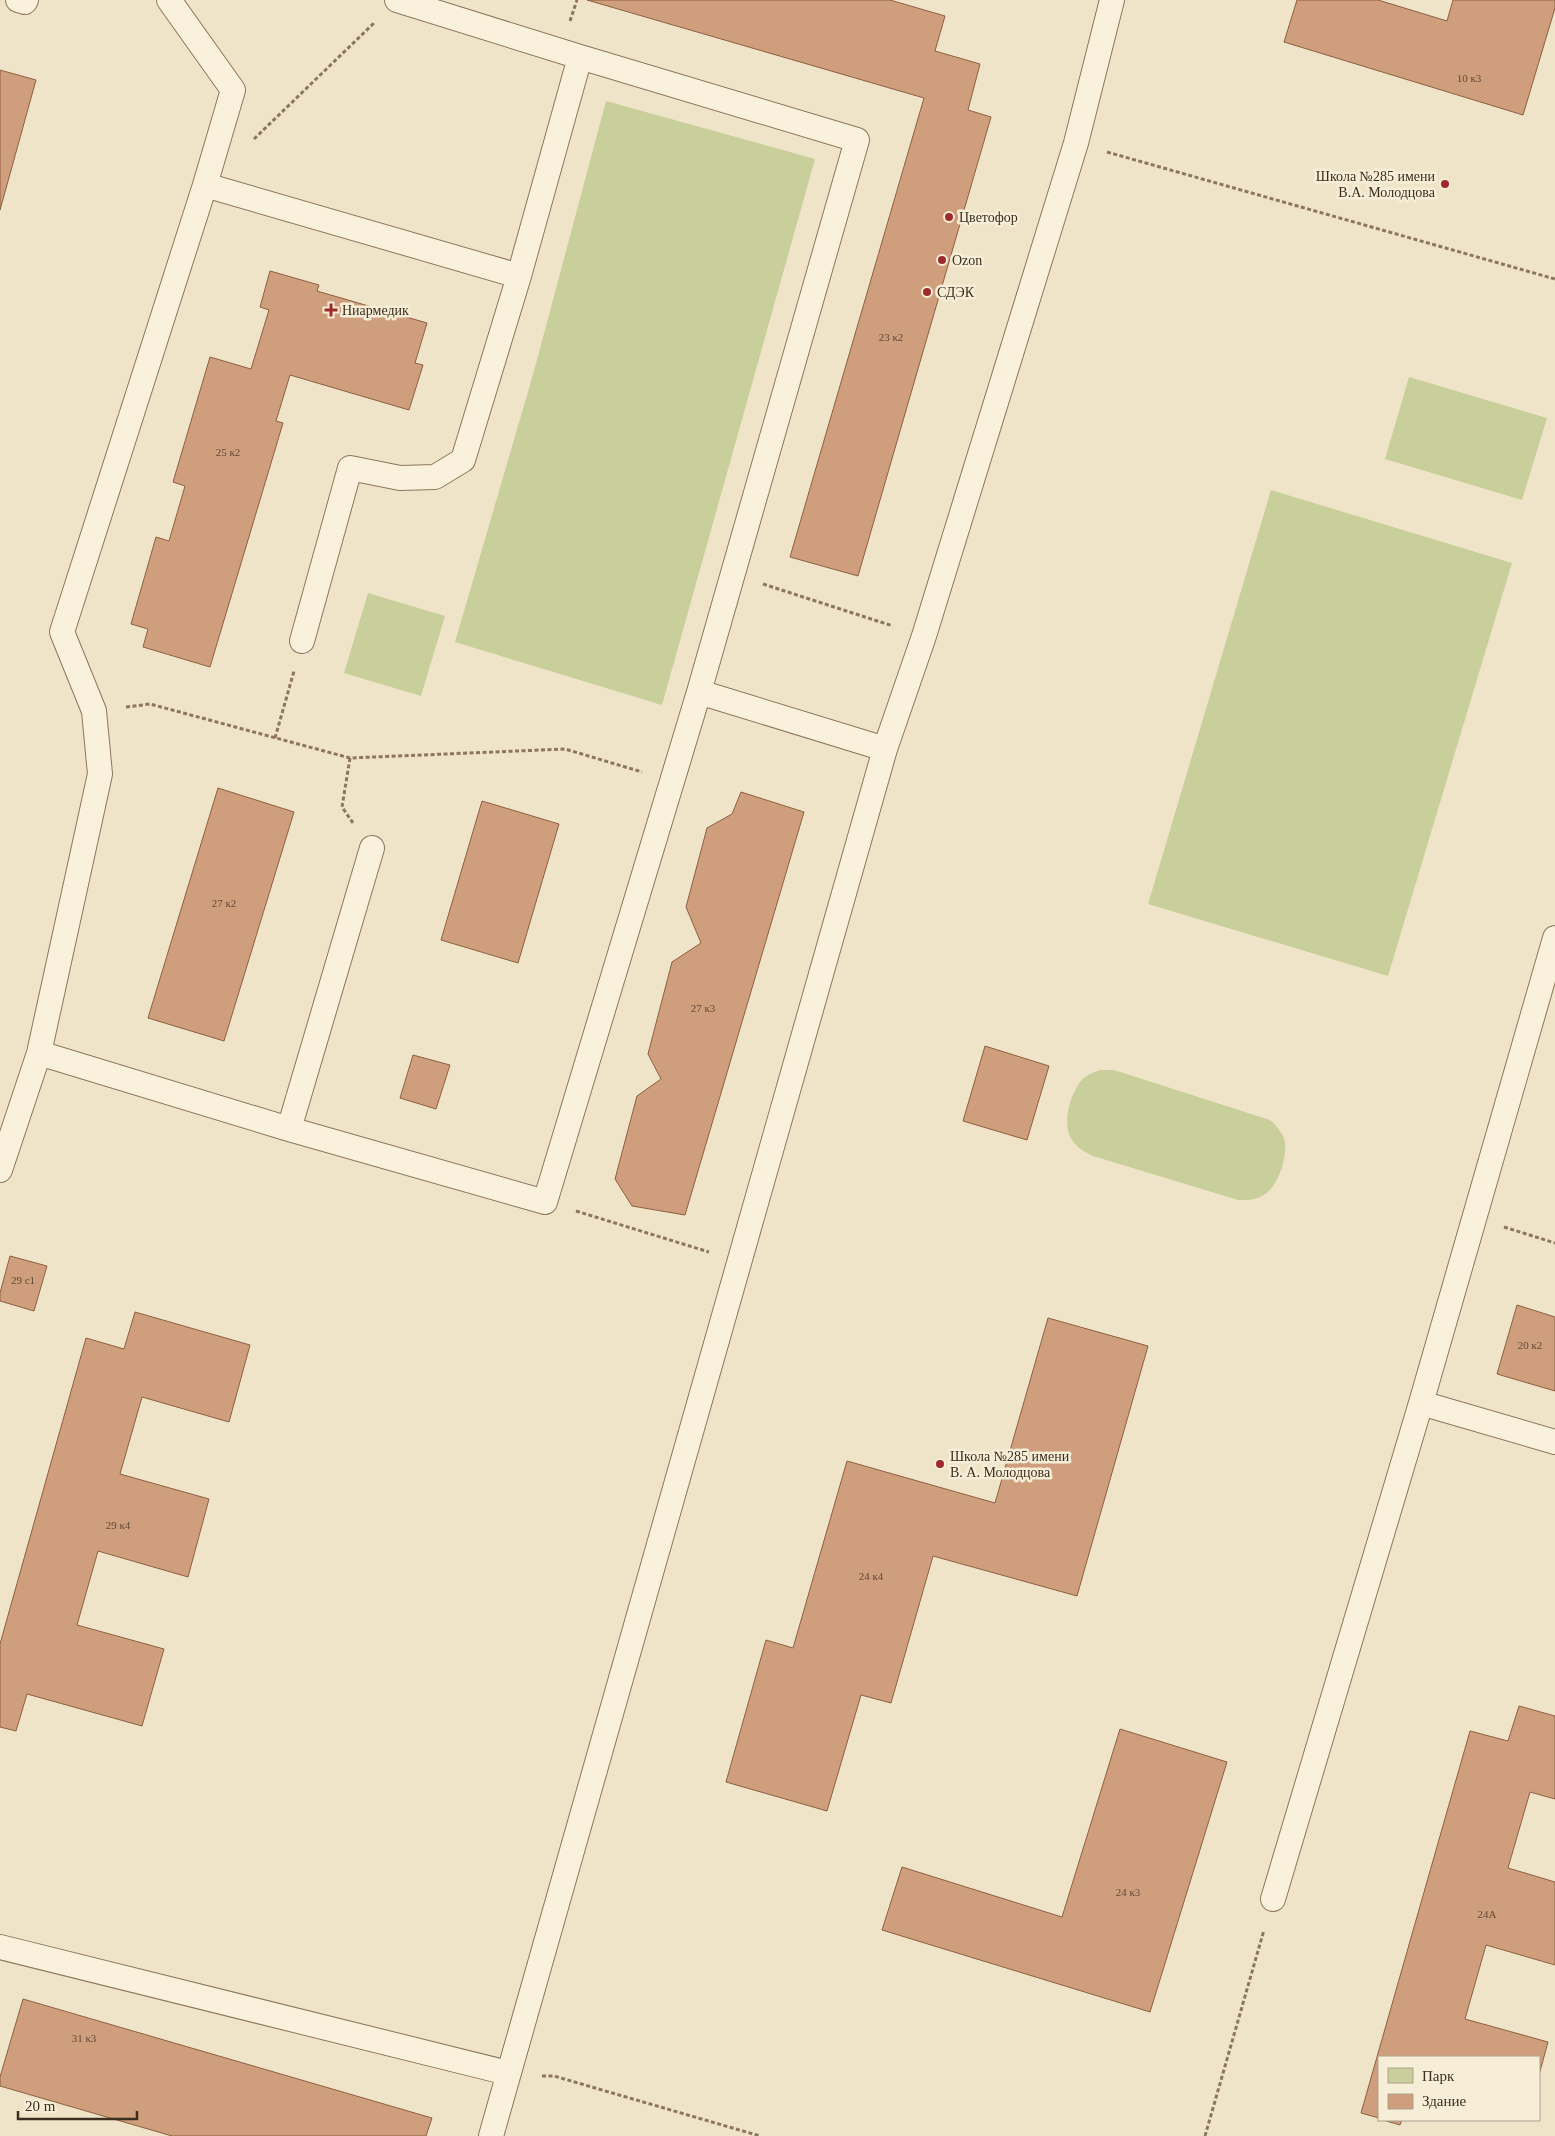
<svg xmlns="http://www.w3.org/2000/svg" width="1555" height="2136" font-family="'Times New Roman',serif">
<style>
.green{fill:#c9cf9b}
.building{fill:#cf9f7d;stroke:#8d5f41}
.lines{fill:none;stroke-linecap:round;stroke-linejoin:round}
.lane-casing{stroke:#8d765c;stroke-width:26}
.path{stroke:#8d765c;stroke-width:3;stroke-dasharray:4 2.5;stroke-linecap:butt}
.lane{stroke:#faf1dc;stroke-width:24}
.poi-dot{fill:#9e2a2b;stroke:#f7eed8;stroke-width:2}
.labels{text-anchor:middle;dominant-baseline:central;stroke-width:5;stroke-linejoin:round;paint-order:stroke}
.number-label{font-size:11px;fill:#624a37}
.poi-label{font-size:14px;fill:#3d2e20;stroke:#f7eed8;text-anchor:start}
</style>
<rect width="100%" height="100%" fill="#f0e4c8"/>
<path class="green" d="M606,101L815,159L662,705L455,642L534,371Z
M1409,377L1547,418L1522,500L1385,459Z
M1271,490L1512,563L1388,976L1148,904Z
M368,593L445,616L421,696L344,673Z
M1100,1070H1114L1270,1120C1277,1126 1283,1133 1285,1142C1287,1159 1278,1186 1264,1195C1256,1200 1247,1200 1238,1200L1093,1156C1085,1152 1077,1148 1072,1140C1062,1125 1069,1099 1078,1085C1083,1076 1092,1073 1100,1070Z"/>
<path class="building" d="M587,0H890L945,16L935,51L980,64L968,110L991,117L858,576L790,557L924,98Z
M1297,0H1378L1447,21L1453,0H1555V8L1523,115L1284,42Z
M0,70L36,80L0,210Z
M270,271L319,285L317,291L427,323L415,363L423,365L409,410L290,375L276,421L283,423L210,667L143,647L148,629L131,624L156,537L169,541L185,486L173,482L210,357L251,369L269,310L260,307Z
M218,788L294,812L224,1041L148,1018Z
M741,792L804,812L685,1215L632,1206L615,1179L637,1096L661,1079L648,1054L672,962L701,943L686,907L707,828L732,814Z
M482,801L559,824L518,963L441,940Z
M985,1046L1049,1066L1027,1140L963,1121Z
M413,1055L450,1065L436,1109L400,1098Z
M10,1256L47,1266L34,1311L0,1301V1293Z
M1517,1305L1555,1317V1391L1497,1374Z
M135,1312L250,1345L229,1422L142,1397L120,1474L209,1499L188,1577L98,1551L77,1625L164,1649L142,1726L27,1694L16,1731L0,1727V1644L86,1338L124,1349Z
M1048,1318L1148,1346L1077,1596L933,1556L891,1703L861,1695L827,1811L726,1782L766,1640L793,1648L847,1461L995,1503Z
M1519,1706L1555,1716V1799L1530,1792L1508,1868L1555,1882V1965L1486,1945L1465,2019L1548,2042L1539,2075V2057H1379V2118L1361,2113L1470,1731L1508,1741Z
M1120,1729L1227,1762L1150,2012L882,1930L902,1867L1062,1917Z
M23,1999L432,2118L426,2136H172L0,2086V2077Z
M1383,2120H1402L1400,2125Z"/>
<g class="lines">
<g class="lane-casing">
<path id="lane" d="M18,0L25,2L26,0
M205,185L519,276L463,460L435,477L400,478L350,468L302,641
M519,276L580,57
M699,692L885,749
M39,1053L289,1129L545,1202L699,692L857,140L580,57L397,0
M289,1129L372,848
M0,1170L39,1053L100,774L94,711L62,632L205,185L233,90L169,0
M1421,1403L1555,1442
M1273,1899L1421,1403L1555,938
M0,1947L508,2073
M491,2136L885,749L924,636L1076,143L1112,0"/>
</g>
<path class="path" d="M570,21L577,0
M254,139L374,23
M1107,152L1555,279
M763,584L893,626
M126,707L150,704L350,758L565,749L642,772
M275,738L294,671
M350,758L342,807L353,823
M576,1211L709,1252
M1504,1227L1555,1243
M542,2076H554L760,2136
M1205,2136L1264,1930"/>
<use href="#lane" class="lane"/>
</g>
<g class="poi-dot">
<circle cx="1445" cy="184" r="5"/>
<circle cx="949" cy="217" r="5"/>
<circle cx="942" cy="260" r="5"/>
<circle cx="927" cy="292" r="5"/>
<path d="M328.5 302.5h5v5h5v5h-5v5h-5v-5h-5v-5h5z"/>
<circle cx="940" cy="1464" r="5"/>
</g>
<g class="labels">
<g class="number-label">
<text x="1469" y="78">10 к3</text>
<text x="891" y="337">23 к2</text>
<text x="228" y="452">25 к2</text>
<text x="224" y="903">27 к2</text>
<text x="703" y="1008">27 к3</text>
<text x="23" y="1280">29 с1</text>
<text x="1530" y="1345">20 к2</text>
<text x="118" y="1525">29 к4</text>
<text x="871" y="1576">24 к4</text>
<text x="1128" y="1892">24 к3</text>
<text x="1487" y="1914">24А</text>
<text x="84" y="2038">31 к3</text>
</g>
<g class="poi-label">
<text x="1435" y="176" text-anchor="end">Школа №285 имени<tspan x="1435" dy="16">В.А. Молодцова</tspan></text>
<text x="959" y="217">Цветофор</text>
<text x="952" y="260">Ozon</text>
<text x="937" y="292">СДЭК</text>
<text x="342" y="310">Ниармедик</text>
<text x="950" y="1456">Школа №285 имени<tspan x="950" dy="16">В. А. Молодцова</tspan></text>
</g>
</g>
<rect x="1378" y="2056" width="162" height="65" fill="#f7eed8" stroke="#ada18e"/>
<rect x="1388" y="2068" width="25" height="15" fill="#c9cf9b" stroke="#ada18e"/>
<text x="1422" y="2081" font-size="15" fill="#3d2e20">Парк</text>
<rect x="1388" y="2094" width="25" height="15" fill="#cf9f7d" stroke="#ada18e"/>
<text x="1422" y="2106" font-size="15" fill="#3d2e20">Здание</text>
<path d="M18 2111v8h119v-8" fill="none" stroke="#3d2e20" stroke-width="2.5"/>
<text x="25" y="2111" font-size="15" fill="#3d2e20" stroke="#f7eed8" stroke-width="4" paint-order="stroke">20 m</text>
</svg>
